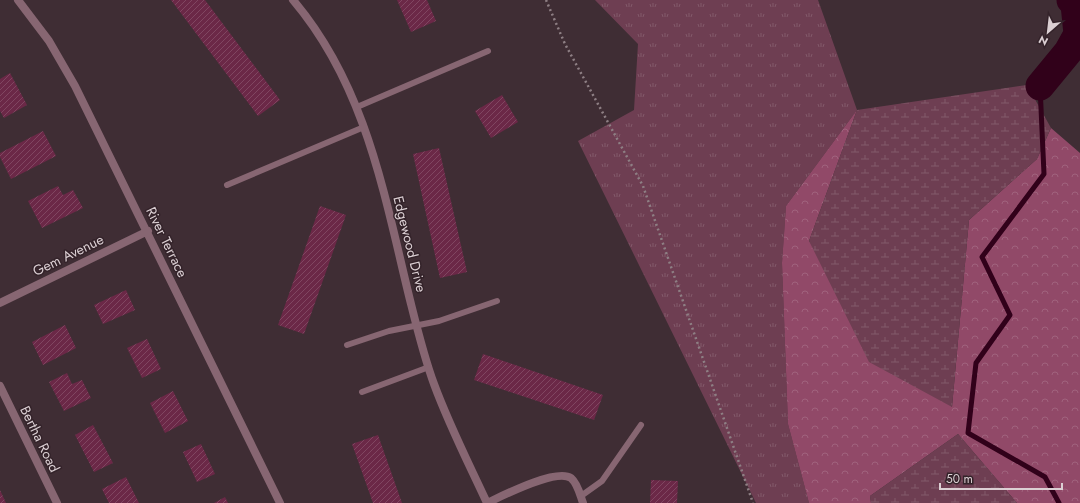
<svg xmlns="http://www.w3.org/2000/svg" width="1080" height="503" font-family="Jost,sans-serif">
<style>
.grass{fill:url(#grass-tufts)}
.forest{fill:url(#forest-crowns)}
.wetland{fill:url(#wetland-marsh)}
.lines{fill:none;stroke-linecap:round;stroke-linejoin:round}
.stream{stroke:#31011a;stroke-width:5}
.river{stroke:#31011a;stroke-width:29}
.building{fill:url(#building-hatch)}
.path{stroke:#8e7f84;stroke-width:2.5;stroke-dasharray:2 3;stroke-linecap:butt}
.lane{stroke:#876672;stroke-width:6}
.street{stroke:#876672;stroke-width:8}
.labels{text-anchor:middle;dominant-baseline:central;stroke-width:3;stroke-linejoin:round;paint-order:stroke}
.street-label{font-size:14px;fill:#dbcfd3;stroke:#34232a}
</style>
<defs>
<pattern id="grass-tufts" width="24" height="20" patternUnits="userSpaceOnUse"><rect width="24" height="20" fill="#6e3e52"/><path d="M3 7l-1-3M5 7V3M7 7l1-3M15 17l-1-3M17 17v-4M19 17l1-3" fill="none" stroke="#82596a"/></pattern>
<pattern id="forest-crowns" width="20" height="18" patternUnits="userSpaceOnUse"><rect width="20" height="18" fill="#914968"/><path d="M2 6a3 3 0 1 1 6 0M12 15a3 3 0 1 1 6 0" fill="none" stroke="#a0627d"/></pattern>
<pattern id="wetland-marsh" width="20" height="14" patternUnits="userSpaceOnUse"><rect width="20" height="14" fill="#6e3e52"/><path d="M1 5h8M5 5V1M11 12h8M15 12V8" fill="none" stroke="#82596a"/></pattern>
<pattern id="building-hatch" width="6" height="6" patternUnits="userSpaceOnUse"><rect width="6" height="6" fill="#6b2847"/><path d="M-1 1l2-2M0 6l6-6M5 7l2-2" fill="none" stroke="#804661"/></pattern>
</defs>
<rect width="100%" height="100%" fill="#3f2d34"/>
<path class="grass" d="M595,0H818L857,110L786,206L782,263L788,424L809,503H756L578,141L634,110L638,44Z"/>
<path class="forest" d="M857,110L809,241L952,407L969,220L1037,159L1051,128L1080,153V503H1017L958,434L870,496L871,503H809L788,424L782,263L786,206Z"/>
<path class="wetland" d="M1027,85L1051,128L1037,159L969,220L952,407L869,362L809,241L857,110Z
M958,434L1017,503H871L870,496Z"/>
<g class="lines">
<path class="stream" d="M1040,86L1044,174L982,257L1010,315L976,363L968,433L1045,477L1059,503"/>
<path class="river" d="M1040,86L1068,52L1078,34L1075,4L1071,0"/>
</g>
<path class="building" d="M171,0H205L280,100L258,116Z
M397,0H427L436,21L411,32Z
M10,73L27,105L4,118L0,111V79Z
M502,95L518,122L491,138L475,111Z
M43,131L56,156L11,179L0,157V153Z
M439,148L467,272L440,278L413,154Z
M58,186L63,195L73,190L83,208L42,228L28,201Z
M320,206L346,215L304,334L278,325Z
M126,290L135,310L103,324L94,305Z
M65,325L76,348L43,365L32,342Z
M147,339L161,369L142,378L127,348Z
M483,354L603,395L594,420L474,380Z
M67,373L72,384L82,380L91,398L64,411L49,382Z
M173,391L188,421L165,433L150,403Z
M93,425L113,463L94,472L75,435Z
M378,435L402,503H373L352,444Z
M201,444L215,474L197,482L183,452Z
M126,477L139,503H109L102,489Z
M651,480L678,481L677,503H650Z
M0,490L6,503H0Z
M225,497L228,503H214Z"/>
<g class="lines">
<path class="path" d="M546,0L565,44L643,186L753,503"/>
<path class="lane" d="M357,107L488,51
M227,185L364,127
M347,345L389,331L439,321L497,301
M362,392L429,367
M581,496L602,481L641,425"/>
<path class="street" d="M18,0L49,41L75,86L280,503
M293,0C366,86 384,194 410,300C417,328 424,357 434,384C449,425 469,464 487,503
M0,303L148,231
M0,386L57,503
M487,503C502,496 556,468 571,478C578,484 580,495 583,503"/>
</g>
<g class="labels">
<g class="street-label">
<text transform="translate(167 242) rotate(64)">River Terrace</text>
<text transform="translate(410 244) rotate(76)">Edgewood Drive</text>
<text transform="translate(68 255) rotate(-26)">Gem Avenue</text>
<text transform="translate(40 439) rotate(64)">Bertha Road</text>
</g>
</g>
<g transform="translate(1048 32) rotate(208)" stroke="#34232a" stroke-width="3" paint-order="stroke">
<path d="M0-3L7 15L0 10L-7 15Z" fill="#dbcfd3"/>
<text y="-6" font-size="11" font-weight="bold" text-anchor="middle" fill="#dbcfd3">N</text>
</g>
<path d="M940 483v6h122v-6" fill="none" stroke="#dbcfd3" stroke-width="2"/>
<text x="946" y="483" font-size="12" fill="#dbcfd3" stroke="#34232a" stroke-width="3" paint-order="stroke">50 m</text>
</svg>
